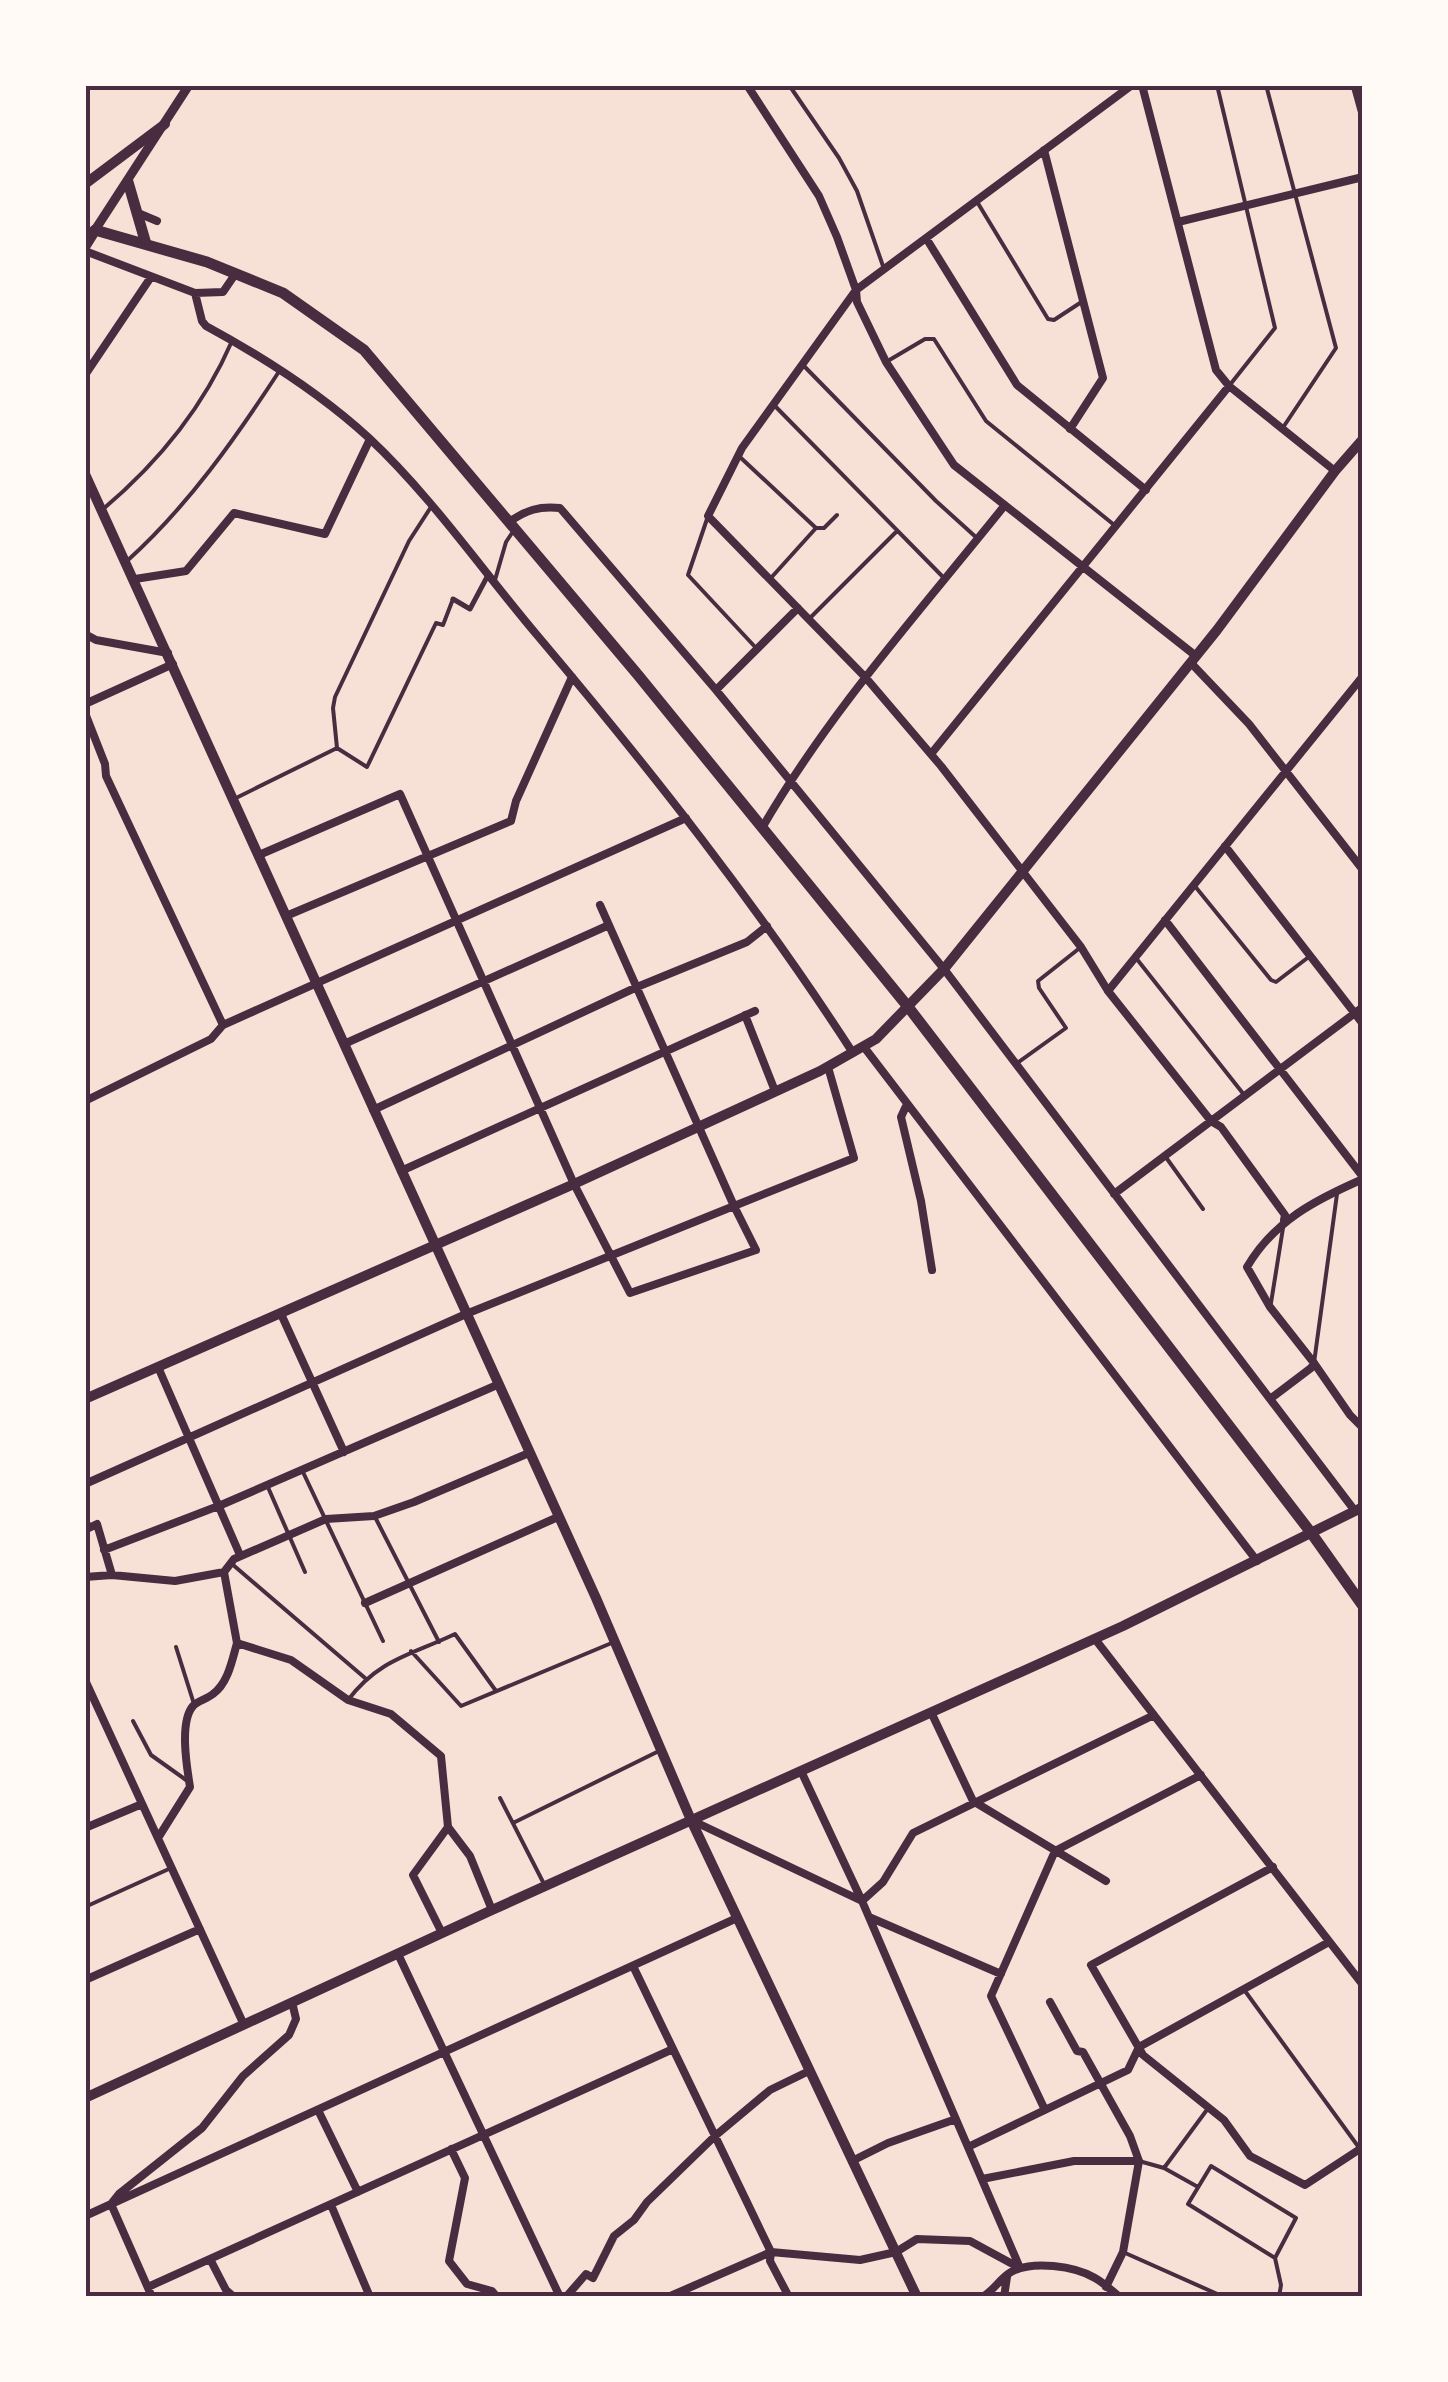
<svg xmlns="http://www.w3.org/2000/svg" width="1448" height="2382" font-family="'Sofia Sans Condensed',sans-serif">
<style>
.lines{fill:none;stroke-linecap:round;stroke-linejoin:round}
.service{stroke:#4a2c40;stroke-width:4}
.pedestrian{stroke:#4a2c40;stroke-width:5}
.minor{stroke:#4a2c40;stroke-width:8}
.tertiary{stroke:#4a2c40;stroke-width:9}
.secondary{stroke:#4a2c40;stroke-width:10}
.primary{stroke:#4a2c40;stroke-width:11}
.neatline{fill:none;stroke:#4a2c40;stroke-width:4}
</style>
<rect width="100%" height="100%" fill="#f7e1d7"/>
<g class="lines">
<path class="service" d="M789,85L839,158L857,191L884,269
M1217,85L1275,328L1229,386
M1266,85L1336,348L1284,426
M976,200L1048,319L1054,320L1083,301
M886,362L925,339H934L986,421L1113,524
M804,366L936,501L978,539
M774,405L942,576
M741,458L816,528
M102,510C158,463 203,408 232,341
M707,519L688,575L757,649
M127,561C188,506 235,439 280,370
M770,579L816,528H824L837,515
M495,580L506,542L512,533
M809,619L897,531
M337,748L333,708L335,697L409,541L431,507
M234,799L337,748L367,767L436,623L443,625L453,599
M1194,885L1271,980L1276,982L1310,956
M1136,958L1245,1096
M1016,1064L1066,1028L1039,988L1038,981L1081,947
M1165,1156L1203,1209
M1271,1303L1283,1228
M1314,1363L1337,1194
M302,1470L383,1641
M267,1485L305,1572
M375,1517L439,1642
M232,1564L365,1678
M176,1647L194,1704
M411,1651L461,1706L614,1642
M348,1700C379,1659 411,1655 455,1634L496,1691
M133,1721L151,1755L186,1780
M500,1798L543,1882
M513,1823L661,1750
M85,1907L171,1868
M1245,1991L1360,2149
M1139,2161L1164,2168L1198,2187
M1164,2168L1209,2107
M1123,2252L1224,2297
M1275,2258L1188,2204L1211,2166L1296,2218L1275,2258L1281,2285L1279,2297"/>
<path class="pedestrian" d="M453,599L470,609L487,577"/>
<path class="minor" d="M747,85L819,196L837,237L856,290L857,302L886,362L954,465L1196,656
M1132,85L856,290L742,448L708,516L866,678L941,766L1081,947L1108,991L1211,1121L1221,1127L1285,1215L1284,1220
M1142,85L1216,370L1229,386L1335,471
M1044,150L1103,378L1070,429
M138,213L157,221
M1178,222L1363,177
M926,238L1017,385L1146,490
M85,251L195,293L223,292L236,273
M195,293L202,321L206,326C265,358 320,393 369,438C431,496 482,570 537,635C650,769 758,906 853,1053
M85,375L151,277
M509,522C527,510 538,506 560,508L716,690L944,969L1355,1511
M135,579L186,571L234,513L325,534L370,439
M85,634L96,640L168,653
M1191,663L1249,724L1363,870
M716,690L798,608
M85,704L173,664
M85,713L105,764L106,776L223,1025
M931,754L1229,386
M762,828C829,712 921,610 1005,505
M1225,846L1363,1024
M259,855L400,794L574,1184L630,1293L756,1250L734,1206L854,1158L828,1067
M286,916L511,821L516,801L572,677
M1165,920L1363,1177
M1108,991L1363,676
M745,1015L775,1091
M344,1044L609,925
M864,1047L1257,1561
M85,1101L211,1039L223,1025L686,818
M907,1104L901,1117L921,1201L932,1270
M373,1110L637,987L747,942L767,926
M401,1171L755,1011
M1363,1179C1315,1200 1274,1221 1247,1267L1270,1307L1314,1363L1350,1415L1363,1428
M1114,1194L1363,1007
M281,1314L344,1452
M158,1367L240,1555
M1270,1399L1311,1368L1314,1363
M85,1484L466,1314L734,1206L600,905
M85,1521L89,1528L97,1524L112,1575
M104,1550L221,1505L497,1385
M85,1577L112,1575L175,1581L224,1572
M365,1603L558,1517
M1095,1639L1363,1985
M237,1643L291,1660L348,1700L391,1714L441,1756L448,1827
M85,1680L244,2025
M1363,1710V1714
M931,1712L973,1801L1106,1881
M801,1771L862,1901L1020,2268
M691,1820L862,1901L883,1882L913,1833L1154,1715
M448,1827L470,1856L492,1910
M85,1828L142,1804
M158,1838L190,1787C187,1768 179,1722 193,1706C197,1701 207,1699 213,1694C228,1683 232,1661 237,1643L224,1572L234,1559L326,1519L374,1516L414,1502L529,1453
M1273,1867L1091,1965L1143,2055L1224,2120L1250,2156L1305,2185L1363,2147
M869,1917L1001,1974
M442,1933L413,1875L448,1827
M398,1954L560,2297
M633,1966L771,2252L770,2261L789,2297
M85,1980L200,1929
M1050,2002L1077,2051L1083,2052L1130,2136L1139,2161L1123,2252L1106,2287
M318,2110L358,2192
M1045,2110L991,1996L1055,1851L1201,1775
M968,2147L1128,2070L1139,2047L1329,1942
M451,2149L465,2178L449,2261L467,2284L492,2291L497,2297
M852,2161L888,2143L956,2119
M982,2179L1074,2161H1139
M331,2205L370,2297
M85,2216L737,1918
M210,2259L226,2290L234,2297
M148,2287L673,2049
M152,2297L111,2204L119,2194L202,2128L243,2076L289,2035L296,2019L292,2002
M566,2297L586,2274L593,2278L614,2236L634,2220L647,2202L715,2136L770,2090L809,2071
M668,2297L771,2252L860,2260L896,2252L917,2239L970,2241L1018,2267
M982,2297C994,2291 1000,2278 1011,2272C1032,2260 1075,2266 1095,2278C1104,2283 1112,2291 1120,2297
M1004,2297L1007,2277"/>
<path class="tertiary" d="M1355,85L1363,114
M95,230L189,85"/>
<path class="secondary" d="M85,184L165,124
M85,474L596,1598L691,1820L917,2297
M85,1399L574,1184L820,1071L876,1039L944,969L1217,630L1335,471L1363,439
M85,2098L492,1910L1123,1626L1363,1507"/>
<path class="primary" d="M128,182L146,244
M85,246L95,230L207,262L283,293L364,350L638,675L909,1008L1312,1534L1363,1606"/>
</g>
<rect width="1448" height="2382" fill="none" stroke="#fffaf5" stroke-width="175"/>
<rect x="88" y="88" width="1272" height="2206" class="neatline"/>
</svg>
